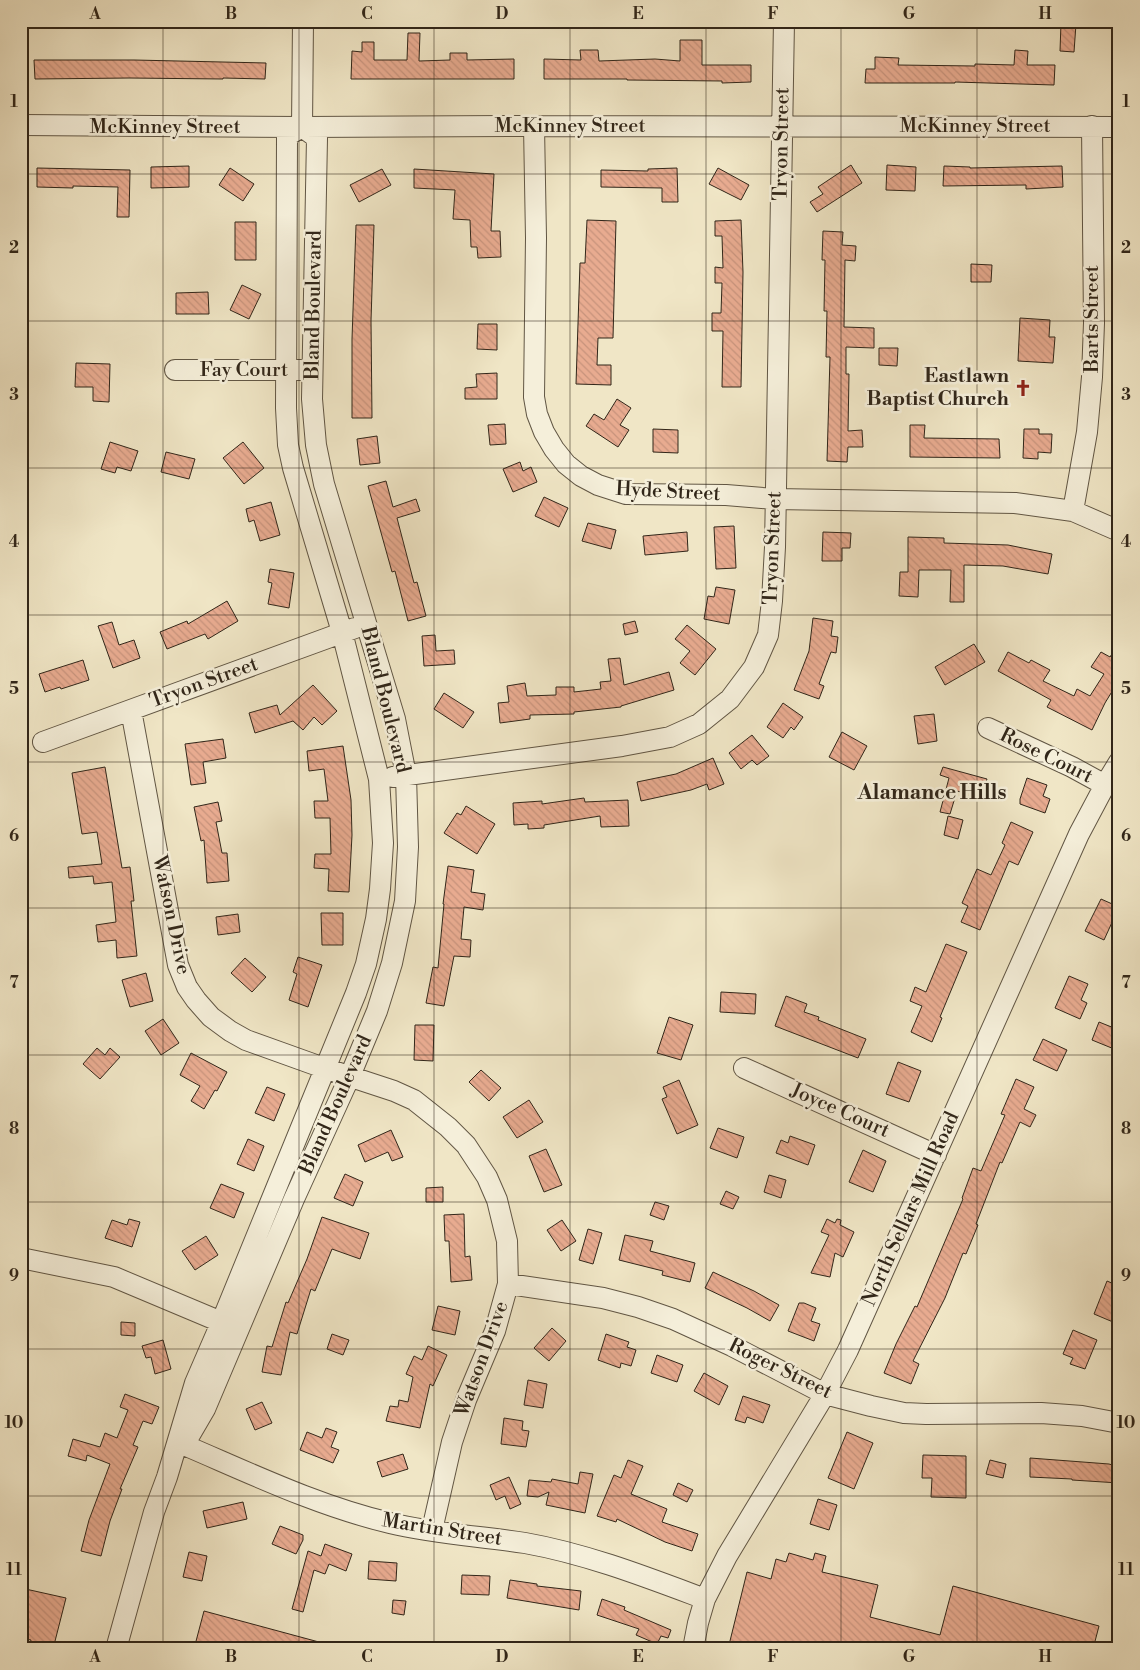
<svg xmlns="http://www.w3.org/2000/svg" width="1140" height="1670" font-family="'Libre Bodoni',serif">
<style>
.building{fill:url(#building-back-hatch);stroke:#312619}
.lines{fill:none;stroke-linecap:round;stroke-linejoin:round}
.minor-casing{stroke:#615644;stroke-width:22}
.minor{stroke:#f5efda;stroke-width:20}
.grid{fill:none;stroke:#312619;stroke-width:1;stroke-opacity:0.55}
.labels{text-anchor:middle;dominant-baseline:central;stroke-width:5;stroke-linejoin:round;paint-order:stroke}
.street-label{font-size:20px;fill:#312619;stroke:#f5efda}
.poi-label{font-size:20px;font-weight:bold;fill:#312619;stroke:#f5efda;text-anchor:end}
.neighbourhood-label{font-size:21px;font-weight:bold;fill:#312619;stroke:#f5efda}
.neatline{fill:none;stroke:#312619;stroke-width:2}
.grid-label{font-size:16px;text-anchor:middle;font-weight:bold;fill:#312619}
</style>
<defs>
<pattern id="building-back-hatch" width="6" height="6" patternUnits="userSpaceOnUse" patternTransform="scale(1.25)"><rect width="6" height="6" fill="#e8ab90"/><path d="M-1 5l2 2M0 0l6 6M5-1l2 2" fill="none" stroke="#c7937c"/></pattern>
</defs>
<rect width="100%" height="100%" fill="#f0e6c6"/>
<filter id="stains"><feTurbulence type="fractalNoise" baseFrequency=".004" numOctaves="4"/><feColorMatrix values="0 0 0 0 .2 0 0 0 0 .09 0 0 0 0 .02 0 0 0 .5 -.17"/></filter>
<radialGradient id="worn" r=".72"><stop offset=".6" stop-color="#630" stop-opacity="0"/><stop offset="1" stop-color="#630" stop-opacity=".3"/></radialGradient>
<path class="building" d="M1061,23L1076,24L1074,52L1060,51Z
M408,33H420L419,61L450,60V53H467V60L514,59V79H351L352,51L362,52V42H374V60H407Z
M680,40H702V65H751V82L722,83V81L627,80V79H544V59L581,60L580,50H598L599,61L655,59L680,61Z
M1015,50L1028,51L1027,65H1055L1054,85L955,82V83H865L866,69H875V57L899,58L898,65L975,66V64L1014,65Z
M34,60H134L266,63L265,79L223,78V79L129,78L35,79Z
M851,165L862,183L817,212L810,202L823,194L818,187Z
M887,165L916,167L915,191L886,190Z
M189,166V187L151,188V167Z
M944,166L970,167V168L1062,166L1063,187L1026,189V185L943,186Z
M37,168L130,170L129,217H117L118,187L73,186V188L37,187Z
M230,168L254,184L243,201L219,185Z
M677,168L678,202H662V188L601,187V170L648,171V169Z
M718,168L749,185L741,200L709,184Z
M382,169L391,185L359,202L350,185Z
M414,169L494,174L491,231H500L501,257L478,258L477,247H471L470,220L453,219L455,190L414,188Z
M587,220L616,221L613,338H598L597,365H611V385L576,384L580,263H585Z
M741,220L743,272L741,387H722L723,331H712V313H721L722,283H715V267L723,268L722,236H715V221Z
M235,222H256V260H235Z
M356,225H374L371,321L372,418H352V339Z
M823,231L843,232L842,245L856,246L855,261L845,260L844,327L874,328V348L846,347V374H849L848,431L862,430L863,447H848L847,462L827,461L830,357H826L827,311H824L825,260H822Z
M971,264L992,265L991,282H971Z
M242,285L261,294L249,319L230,310Z
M208,292L209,314H176V293Z
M1020,318L1050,320L1049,337H1055L1053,363L1018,361Z
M478,324H497V350L477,349Z
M879,348H898L897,366L879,365Z
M76,363L110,364L109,402L93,401V387H75Z
M497,373V399H465V388L477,387L476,374Z
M617,399L631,408L620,425L629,430L618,447L586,426L594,414L604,420Z
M505,424L506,444L490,445L488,425Z
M910,425H925L924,438L999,439L1000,458L910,457Z
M653,429L678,430V453L653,452Z
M1024,429H1039V434H1052L1051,453L1038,452V459L1023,458Z
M377,436L380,463L360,465L357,439Z
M110,442L138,451L131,471L117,467L115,473L101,469Z
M243,442L264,468L244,484L223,458Z
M166,452L195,459L189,479L161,472Z
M520,462L523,471L531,467L537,482L513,492L503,469Z
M386,481L393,507L416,499L420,511L397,518L414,583L417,582L426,616L408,621L395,571L392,572L368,486Z
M544,497L568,508L559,527L535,516Z
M271,502L280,535L260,541L254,520L249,522L246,509Z
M588,523L616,530L611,549L582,541Z
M734,526L736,568L716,569L714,527Z
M687,532L688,551L645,555L643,536Z
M823,532L851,533L850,548H842V561H822Z
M908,537L944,538V543L1008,545L1052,554L1048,574L1003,566L964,565V602H950L951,570H919L918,597L899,596L900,572H908Z
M270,569L294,573L289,608L268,604L272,583L268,582Z
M716,587L735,590L729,624L704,619L708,596L714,597Z
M227,601L238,621L208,639L205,634L167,649L160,632L187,621L188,624Z
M813,618L833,621L831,636L838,637L836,653L831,652L819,684L824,686L819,699L794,690L809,651Z
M635,621L638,632L625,635L623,624Z
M112,622L119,645L134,640L140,658L113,668L98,626Z
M687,625L716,649L695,675L680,663L690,651L675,639Z
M435,635L436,651L454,650L455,664L424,666L422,636Z
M1119,643V680L1105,703L1092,730L1047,707L1051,700L998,671L1008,652L1029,663L1031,660L1050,670L1043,681L1074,696L1077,689L1090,696L1104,674L1091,667L1101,652L1110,657Z
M974,644L985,662L945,685L935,667Z
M620,658L624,685L669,672L674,690L621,706V707L574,712V714L530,715V719L500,723L498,703L509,702L507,686L525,683L527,696L556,695V687H574V692L601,689L600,682L611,681L608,659Z
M83,660L89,680L61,689L60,687L45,692L39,674Z
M313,685L337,711L322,725L314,717L303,730L293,721L255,733L249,713L277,705L280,715Z
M444,693L474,712L463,728L434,709Z
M783,703L803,717L794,730L791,727L783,738L767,727Z
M934,714L937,741L918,744L914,716Z
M842,732L867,746L854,770L829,757Z
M752,735L769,756L757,765L752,760L741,769L729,753Z
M223,739L226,758L203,762L206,783L191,785L185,744Z
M343,746L351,800L352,835L349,892L328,891L329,869L314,868L315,854H331L330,818H315L314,801H328L324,769L309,771L307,751Z
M713,758L724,784L709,790L707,784L691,790L641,801L637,782L676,774Z
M105,767L122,868L130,867L134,901H131L137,956L117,958L116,940L98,942L96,925L116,922L112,882L94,884L93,876L69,878L68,867L102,864L97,832L82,834L72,773Z
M943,767L987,779L983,791L965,784L961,792L957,791L950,814L940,812L949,778L940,775Z
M1027,778L1047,785L1043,796L1050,799L1045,813L1020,804V799Z
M584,798L585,802L628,800L629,826L601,827L600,816L544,825V828L528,829V824L514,825L513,803L542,801V804Z
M218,802L222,821L216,822L222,853H227L229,881L207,883L204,840L201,841L194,807Z
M466,806L495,824L477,854L444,833L457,813L461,815Z
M948,816L963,820L958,839L944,835Z
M1011,822L1033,832L1018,865L1009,861L980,930L961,922L968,906L962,903L977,869L991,875L1005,845L1002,843Z
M448,866L474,870L471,892L485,894L483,910L464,907L461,939L471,940L470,957L454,956L444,1006L426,1003L433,967L438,968L444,904H443Z
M1101,899L1119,907L1104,940L1085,931Z
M321,913H343V945H322Z
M238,914L240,932L218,935L216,917Z
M946,944L967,952L940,1017L942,1018L932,1042L911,1032L922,1006L910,1001L915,987L926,992Z
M298,957L322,965L308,1007L289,1000L297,974L293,972Z
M245,958L266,977L252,992L231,973Z
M146,973L153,1001L130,1007L122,980Z
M1069,976L1088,984L1081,1000L1087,1003L1080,1019L1055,1008Z
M721,992L756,994L755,1014L720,1012Z
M786,996L807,1004L804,1012L819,1017L818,1020L866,1039L858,1058L775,1026Z
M669,1017L693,1025L681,1060L657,1053Z
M163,1019L179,1043L161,1055L145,1031Z
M1099,1022L1119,1030V1051L1092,1040Z
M415,1025H434L433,1061L414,1060Z
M1043,1039L1067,1050L1057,1071L1033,1060Z
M97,1048L105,1055L110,1048L120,1057L100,1079L83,1064Z
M191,1053L227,1072L217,1091L215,1090L204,1109L191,1101L200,1086L180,1075Z
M898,1062L921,1071L909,1102L886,1094Z
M481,1070L501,1088L489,1101L469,1082Z
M1016,1079L1034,1087L1024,1109L1036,1115L1030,1127L1020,1122L1002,1163L1000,1162L976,1224L978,1225L966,1254L963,1253L945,1298L913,1361L919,1364L911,1384L884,1373L896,1344L915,1306L917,1307L963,1199L962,1198L973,1168L981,1171L1005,1115L1001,1114Z
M679,1080L698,1125L677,1134L662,1099L667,1097L663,1087Z
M267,1087L285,1094L274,1121L255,1113Z
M529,1100L543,1122L517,1138L503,1117Z
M718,1128L744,1137L737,1158L710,1148Z
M391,1130L403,1157L392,1161L388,1152L365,1162L358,1145Z
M790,1136L815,1145L808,1165L776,1153L781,1140L788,1143Z
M248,1139L264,1146L254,1171L237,1164Z
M546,1149L562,1185L544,1192L529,1156Z
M863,1150L886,1161L873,1192L849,1182Z
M345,1174L363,1182L353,1206L334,1198Z
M769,1175L786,1180L781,1198L764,1192Z
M221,1184L244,1193L234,1218L210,1208Z
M443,1187V1202H426V1188Z
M726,1191L739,1197L733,1209L720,1204Z
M655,1202L669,1206L664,1220L650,1215Z
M464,1214L465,1257L470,1256L472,1280L451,1282L449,1241H445L444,1215Z
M322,1217L369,1233L360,1259L332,1249L315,1291L311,1289L297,1334L290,1332L281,1375L262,1372L267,1346L272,1347L286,1302L288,1303L307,1259Z
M129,1219L140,1222L132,1247L105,1238L112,1220L127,1225Z
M827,1219L835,1223L837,1219L841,1220L840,1225L854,1232L843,1257L835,1253L830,1277L811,1273L829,1235L821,1232Z
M562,1220L576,1241L561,1251L547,1230Z
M588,1229L602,1233L593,1264L579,1260Z
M625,1235L653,1241L650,1251L695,1263L690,1282L662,1275L663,1271L619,1260Z
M206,1236L218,1255L195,1270L182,1251Z
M713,1272L754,1291L779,1305L770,1321L747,1308L705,1288Z
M1107,1281L1119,1286V1307L1113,1322L1094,1314Z
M799,1303H804L816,1308L811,1321L820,1324L814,1341L788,1331Z
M438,1306L460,1311L455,1335L432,1330Z
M121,1322L135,1323V1336L121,1335Z
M552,1328L566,1341L549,1361L534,1348Z
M1073,1330L1097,1340L1085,1369L1070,1364L1073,1358L1063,1354Z
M332,1334L349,1340L343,1355L327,1349Z
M606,1334L629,1342L627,1347L636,1350L631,1366L621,1363L620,1368L598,1360Z
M163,1340L171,1369L155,1374L151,1357L146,1358L142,1346Z
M428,1346L447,1355L433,1386L430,1384L420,1428L386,1421L390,1406L398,1407L399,1400L408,1402L413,1377L406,1374L414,1356L422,1360Z
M657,1355L683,1365L677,1382L651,1373Z
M704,1373L728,1386L719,1405L694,1391Z
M528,1380L547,1384L543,1408L524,1405Z
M125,1394L159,1407L152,1424L143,1421L133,1445L138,1447L120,1489H122L110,1521L101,1556L81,1551L89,1520L110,1464L87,1455L86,1461L68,1456L73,1439L100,1447L105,1433L117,1438L128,1410L120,1407Z
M743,1396L770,1405L763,1423L747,1417L745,1423L735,1420Z
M262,1402L272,1423L255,1430L246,1409Z
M504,1418L523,1421L522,1430L529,1431L526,1447L501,1444Z
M326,1428L337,1432L331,1447L339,1450L333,1463L300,1450L307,1432L322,1438Z
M847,1432L873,1443L854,1489L828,1478Z
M403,1454L408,1469L382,1477L377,1462Z
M923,1455L966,1456V1498L931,1497L932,1478H922Z
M1030,1458L1109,1464L1119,1467V1483L1072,1480V1479L1030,1477Z
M628,1460L643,1466L631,1494L667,1509L662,1522L698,1534L692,1551L665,1542L617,1519L616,1522L597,1516L614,1475L621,1478Z
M990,1460L1006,1464L1003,1478L986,1474Z
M580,1472L593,1474L585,1513L546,1505L549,1492L538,1497L527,1496L529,1480L551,1482L552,1479L578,1484Z
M509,1477L521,1504L510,1509L505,1496L496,1500L490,1485Z
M678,1483L693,1490L687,1502L673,1495Z
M818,1499L837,1505L829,1530L810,1524Z
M243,1502L247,1519L207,1528L203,1511Z
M280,1526L303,1535V1540L296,1554L272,1544Z
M325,1544L352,1554L346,1571L329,1564L325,1574L314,1570L303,1612L292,1609L308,1551L321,1556Z
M189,1552L207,1556L202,1581L183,1577Z
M789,1553L813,1560L815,1553L826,1556L822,1572L878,1585L870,1617L940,1635L953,1586L1099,1626L1093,1649H728L747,1572L771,1579L776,1559L786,1562Z
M369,1561L397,1563L396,1581L368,1579Z
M462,1575L490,1576L489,1595L461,1594Z
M510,1580L537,1584V1586L581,1591L579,1610L507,1598Z
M21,1588L66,1598L53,1649H29L31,1640L21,1638Z
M602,1599L625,1607L624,1610L671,1630L668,1638L661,1636L657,1644L636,1635L639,1629L597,1615Z
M393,1600L406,1601L404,1615L392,1613Z
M204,1611L330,1645L329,1649H212L195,1645Z"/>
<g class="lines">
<g class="minor-casing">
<path id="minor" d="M21,125L302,127L534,126L1119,127
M534,126L536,238L534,397L537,414L544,432L554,449L566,464L581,476L598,485L626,494L726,495L775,499L1015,503L1073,511L1119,531
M302,127L303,21
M175,370H301
M1073,511L1087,432L1092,377L1094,323L1092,126
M131,710L178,965L187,987L196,1000L211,1017L230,1031L246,1040L324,1068L394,1091L414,1100L448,1127L466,1145L487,1177L497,1200L507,1241L508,1284L495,1331L466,1400L452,1442L432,1530
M988,728L1072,767L1105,785
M43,742L355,628
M393,777L622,746L670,737L699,724L730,699L754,667L768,635L772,601L775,547L784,21
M744,1068L936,1155
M21,1258L114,1277L233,1327
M508,1284L603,1298L638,1307L673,1319L732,1346L825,1394L871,1406L904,1413L926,1414L1041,1413L1082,1416L1119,1423
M184,1445L205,1409L294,1199L350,1076L377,1011L392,963L405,901L408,847L406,775L395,719L324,484L316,445L312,399L317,138L302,127
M184,1445C252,1474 318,1506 390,1523C434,1534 480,1536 525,1543C587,1554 646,1577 705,1599
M116,1649L154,1512L167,1477L195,1383L221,1323L356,993L366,964L376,919L380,889L383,843L379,779L342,632L293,468L288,445L286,408L287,136L302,127
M693,1649L698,1623L705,1599L727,1556L825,1394L848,1350L1079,834L1105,785L1119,762"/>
</g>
<use href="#minor" class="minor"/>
</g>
<path class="grid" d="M163,21V1649M299,21V1649M434,21V1649M570,21V1649M706,21V1649M841,21V1649M977,21V1649M21,174H1119M21,321H1119M21,468H1119M21,615H1119M21,762H1119M21,908H1119M21,1055H1119M21,1202H1119M21,1349H1119M21,1496H1119"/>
<defs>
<g id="church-bare" transform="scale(1.35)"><path d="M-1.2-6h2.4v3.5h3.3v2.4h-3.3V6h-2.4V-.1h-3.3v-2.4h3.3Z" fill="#8f2418" stroke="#f5efda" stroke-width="2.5" paint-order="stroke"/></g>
</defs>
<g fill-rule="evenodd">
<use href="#church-bare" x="1023" y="388"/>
</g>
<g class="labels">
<g class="street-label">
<text x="570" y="126">McKinney Street</text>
<text x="975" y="126">McKinney Street</text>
<text x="165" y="127">McKinney Street</text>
<text transform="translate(782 144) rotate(-89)">Tryon Street</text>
<text transform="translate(314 305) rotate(-89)">Bland Boulevard</text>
<text transform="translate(1092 319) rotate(-90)">Barts Street</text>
<text x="244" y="370">Fay Court</text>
<text transform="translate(668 492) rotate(3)">Hyde Street</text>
<text transform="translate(773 548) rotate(-88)">Tryon Street</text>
<text transform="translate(204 683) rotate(-20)">Tryon Street</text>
<text transform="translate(385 700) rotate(76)">Bland Boulevard</text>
<text transform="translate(1046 756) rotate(26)">Rose Court</text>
<text transform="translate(171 915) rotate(78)">Watson Drive</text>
<text transform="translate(336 1105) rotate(-66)">Bland Boulevard</text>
<text transform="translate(840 1111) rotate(24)">Joyce Court</text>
<text transform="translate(911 1209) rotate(-66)">North Sellars Mill Road</text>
<text transform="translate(482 1359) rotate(-70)">Watson Drive</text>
<text transform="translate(780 1369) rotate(26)">Roger Street</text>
<text transform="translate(442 1530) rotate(9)">Martin Street</text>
</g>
<g class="poi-label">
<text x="1009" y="376">Eastlawn<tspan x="1009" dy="23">Baptist Church</tspan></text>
</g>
<g class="neighbourhood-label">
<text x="932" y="793">Alamance Hills</text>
</g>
</g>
<rect width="1140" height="1670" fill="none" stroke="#f0e6c6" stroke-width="55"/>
<rect x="28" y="28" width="1084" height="1614" class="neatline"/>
<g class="grid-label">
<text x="95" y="19">A</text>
<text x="231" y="19">B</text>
<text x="367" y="19">C</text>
<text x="502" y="19">D</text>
<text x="638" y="19">E</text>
<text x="773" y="19">F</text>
<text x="909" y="19">G</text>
<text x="1045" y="19">H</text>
<text x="14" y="107">1</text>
<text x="1126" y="107">1</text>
<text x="14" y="253">2</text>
<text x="1126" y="253">2</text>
<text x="14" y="400">3</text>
<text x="1126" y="400">3</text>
<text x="14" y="547">4</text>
<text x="1126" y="547">4</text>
<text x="14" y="694">5</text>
<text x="1126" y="694">5</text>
<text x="14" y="841">6</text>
<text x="1126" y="841">6</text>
<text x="14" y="988">7</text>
<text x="1126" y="988">7</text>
<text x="14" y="1134">8</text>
<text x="1126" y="1134">8</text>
<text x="14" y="1281">9</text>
<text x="1126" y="1281">9</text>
<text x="14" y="1428">10</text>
<text x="1126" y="1428">10</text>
<text x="14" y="1575">11</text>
<text x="1126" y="1575">11</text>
<text x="95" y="1662">A</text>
<text x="231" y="1662">B</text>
<text x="367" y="1662">C</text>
<text x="502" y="1662">D</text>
<text x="638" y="1662">E</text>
<text x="773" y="1662">F</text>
<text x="909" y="1662">G</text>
<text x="1045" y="1662">H</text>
</g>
<rect width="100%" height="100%" filter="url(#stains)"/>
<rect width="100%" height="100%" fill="url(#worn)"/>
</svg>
